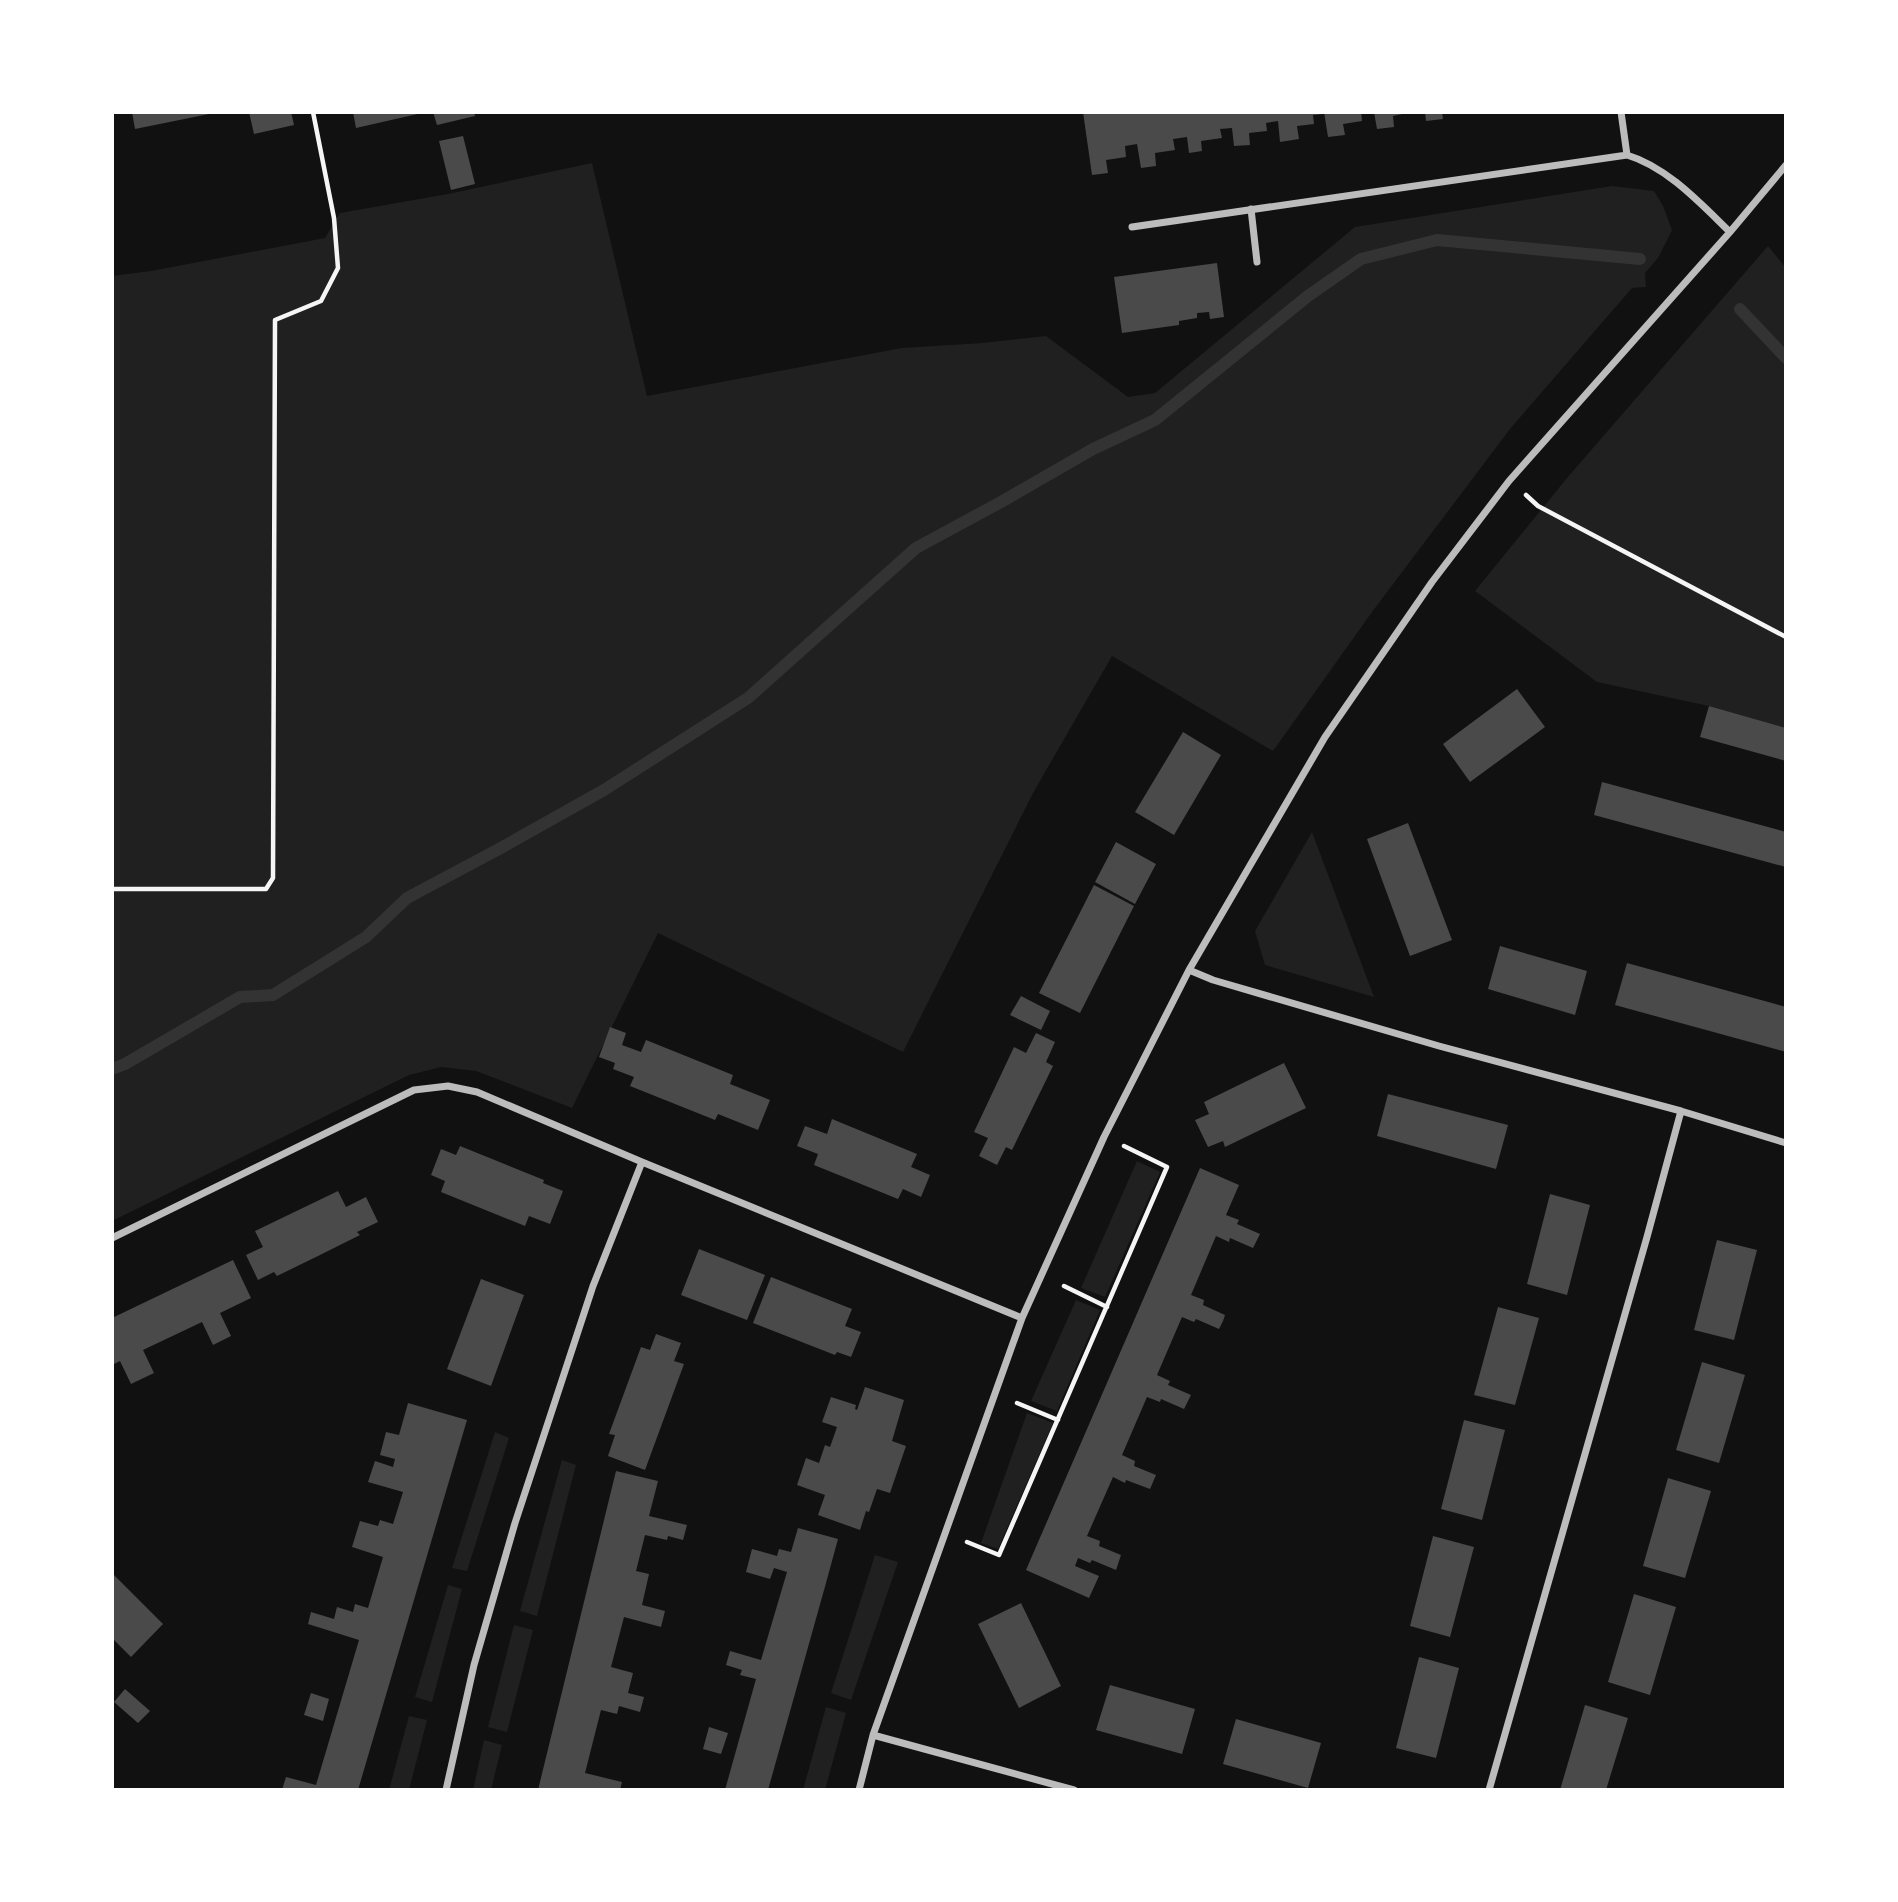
<svg xmlns="http://www.w3.org/2000/svg" width="1898" height="1902" font-family="Montserrat,sans-serif">
<style>
.green{fill:#202020}
.lines{fill:none;stroke-linecap:round;stroke-linejoin:round}
.stream{stroke:#333;stroke-width:12}
.building{fill:#4a4a4a}
.path{stroke:#f5f5f5;stroke-width:4.5}
.minor{stroke:#bcbcbc;stroke-width:7}
</style>
<rect width="100%" height="100%" fill="#111"/>
<path class="green" d="M592,163L647,396L902,348L983,343L1046,336L1128,397L1155,393L1355,227L1612,186L1654,191L1663,206L1672,230L1658,258L1645,273L1646,287L1632,288L1510,429L1372,612L1273,751L1112,656L1033,793L903,1052L658,933L572,1108L476,1071L441,1067L409,1075L112,1221V276L151,271L325,238L340,213L448,194Z
M1768,246L1786,268V728L1709,706L1597,682L1475,591L1567,478Z
M1312,832L1374,997L1265,965L1255,931Z
M1137,1161L1160,1172L1105,1297L1081,1288Z
M1076,1300L1100,1310L1057,1411L1031,1401Z
M1027,1413L1053,1423L998,1549L981,1543Z
M495,1432L509,1438L467,1571L452,1568Z
M562,1460L576,1465L537,1616L520,1611Z
M875,1555L898,1562L851,1700L831,1693Z
M448,1585L462,1589L432,1702L415,1697Z
M514,1625L533,1630L507,1732L488,1727Z
M826,1707L846,1713L825,1790H803Z
M409,1716L427,1720L409,1790H389Z
M484,1740L502,1745L491,1790H473Z"/>
<g class="lines">
<path class="stream" d="M1740,309L1786,358
M112,1069L125,1064L240,997L273,995L366,937L407,898L499,849L604,790L748,698L916,548L1001,502L1093,449L1155,420L1308,296L1361,259L1437,240L1640,259"/>
</g>
<path class="building" d="M132,112H214V113L135,129Z
M249,112H291L294,125L254,134Z
M353,112H422V113L356,128Z
M433,112H474L475,116L437,125Z
M1083,112H1323V114L1313,115L1314,124L1297,126L1299,139L1280,142L1278,121L1266,123L1267,131L1249,133L1250,145L1234,146L1232,128L1220,129L1222,138L1201,141L1202,151L1189,153L1187,137L1173,139L1175,150L1155,153L1156,166L1141,168L1137,144L1125,146L1126,157L1106,160L1108,173L1092,175Z
M1324,112H1361L1362,121L1343,124L1345,135L1328,137Z
M1374,112H1407V113L1393,116L1394,127L1377,129Z
M1425,112H1442L1443,119L1426,121Z
M463,136L475,184L451,190L439,141Z
M1217,263L1224,317L1210,319L1209,312L1197,313V318L1179,321V325L1122,333L1114,277Z
M1517,689L1545,727L1470,782L1443,744Z
M1709,706L1786,728V761L1700,737Z
M1183,732L1221,755L1174,835L1135,812Z
M1602,782L1786,832V867L1594,815Z
M1408,823L1452,940L1410,956L1367,839Z
M1116,842L1156,864L1135,904L1095,882Z
M1094,885L1134,906L1080,1013L1039,993Z
M1500,946L1587,971L1575,1015L1488,989Z
M1627,963L1786,1007V1052L1615,1005Z
M1021,996L1050,1011L1041,1030L1010,1015Z
M610,1027L626,1033L622,1045L641,1052L646,1040L733,1075L730,1084L770,1100L758,1130L718,1114L715,1120L630,1086L634,1077L613,1069L615,1063L599,1057Z
M1036,1033L1055,1042L1046,1062L1053,1066L1012,1150L1006,1147L997,1165L979,1156L988,1138L974,1132L1014,1047L1026,1053Z
M1284,1063L1306,1108L1225,1147L1223,1141L1208,1147L1195,1120L1209,1114L1204,1102Z
M1388,1094L1508,1125L1496,1169L1377,1136Z
M832,1119L917,1154L911,1167L930,1175L921,1197L903,1189L898,1199L814,1165L818,1154L797,1146L805,1126L827,1134Z
M460,1146L544,1180L543,1183L563,1191L550,1224L529,1216L525,1226L441,1192L445,1181L431,1175L441,1149L456,1155Z
M1200,1168L1239,1185L1226,1215L1239,1220L1237,1224L1260,1234L1253,1248L1230,1238L1229,1242L1216,1236L1191,1295L1204,1300L1203,1305L1225,1315L1223,1321L1219,1329L1196,1319L1194,1322L1182,1317L1157,1375L1170,1381L1168,1385L1191,1395L1184,1409L1161,1399L1160,1402L1147,1397L1122,1455L1135,1461L1134,1466L1156,1475L1150,1489L1126,1480L1125,1483L1113,1477L1087,1536L1100,1541L1099,1546L1121,1555L1116,1570L1092,1560L1090,1563L1078,1558L1075,1566L1099,1576L1089,1598L1026,1570Z
M338,1191L346,1207L366,1197L378,1222L357,1232L360,1235L318,1256L277,1276L274,1272L258,1280L246,1255L263,1247L255,1231Z
M1550,1194L1590,1205L1567,1295L1527,1284Z
M1717,1240L1757,1250L1734,1340L1694,1330Z
M699,1249L765,1275L747,1320L681,1295Z
M233,1260L251,1298L220,1313L231,1336L213,1345L202,1322L143,1350L154,1373L131,1384L120,1361L112,1365V1318Z
M771,1277L852,1309L845,1326L861,1332L851,1357L837,1352L835,1355L753,1323Z
M481,1279L524,1295L491,1386L447,1369Z
M1498,1307L1539,1318L1515,1405L1474,1395Z
M656,1334L681,1343L674,1361L684,1364L645,1470L608,1456L615,1435L609,1434L641,1347L650,1350Z
M1702,1362L1745,1375L1719,1463L1676,1450Z
M865,1387L904,1400L892,1441L906,1446L890,1493L877,1489L869,1512L866,1511L860,1530L818,1515L825,1495L797,1485L806,1458L819,1463L825,1445L830,1447L837,1427L822,1422L831,1397L856,1405L855,1409L857,1410Z
M408,1403L467,1420L358,1790H282L286,1777L316,1785L359,1640L308,1624L311,1612L334,1619L337,1607L353,1612L355,1604L368,1608L383,1557L352,1547L360,1521L378,1526L380,1520L393,1524L403,1492L368,1482L375,1461L393,1467L395,1459L380,1455L386,1432L399,1435Z
M1464,1420L1505,1430L1482,1520L1441,1509Z
M616,1471L658,1481L649,1516L687,1525L683,1540L668,1536L667,1540L645,1535L636,1571L649,1574L642,1605L665,1611L661,1627L624,1617L611,1667L633,1673L628,1693L644,1697L640,1712L619,1706L617,1714L601,1710L585,1773L622,1782L620,1790H538Z
M1668,1478L1711,1491L1685,1578L1643,1566Z
M798,1528L838,1539L826,1583L768,1790H725L756,1679L740,1675L742,1670L726,1665L730,1651L761,1660L787,1572L774,1568L770,1579L746,1572L752,1549L777,1556L779,1549L791,1552Z
M1433,1536L1474,1547L1450,1637L1410,1626Z
M112,1573L163,1624L131,1657L112,1638Z
M1634,1594L1676,1607L1650,1695L1608,1682Z
M1021,1603L1061,1686L1019,1708L978,1624Z
M1419,1657L1459,1668L1436,1758L1396,1748Z
M1110,1685L1195,1709L1182,1754L1096,1730Z
M125,1689L150,1711L138,1723L114,1702Z
M311,1693L329,1699L323,1721L304,1715Z
M1585,1705L1628,1718L1606,1790H1560Z
M1236,1719L1321,1743L1308,1788L1223,1764Z
M709,1727L728,1733L721,1754L703,1749Z"/>
<g class="lines">
<path class="path" d="M1526,495L1538,506L1786,637
M112,889H266L273,878L275,320L321,301L338,268L334,218L313,112
M1064,1286L1107,1307
M1017,1403L1058,1420
M967,1542L999,1555L1167,1167L1124,1146"/>
<path class="minor" d="M1621,112L1627,155
M1251,209L1257,262
M1132,227L1627,155C1667,167 1700,203 1730,232
M1189,970L1213,980L1439,1046L1681,1111L1786,1143
M112,1238L414,1090L448,1086L477,1092L642,1162L1022,1318
M873,1735L1074,1790
M446,1790L474,1665L515,1523L593,1286L642,1162
M859,1790L873,1735L1022,1318L1104,1137L1189,970L1325,737L1432,582L1509,481L1730,232L1786,165
M1489,1790L1647,1237L1681,1111"/>
</g>
<rect width="1898" height="1902" fill="none" stroke="#ffffff" stroke-width="228"/>
</svg>
